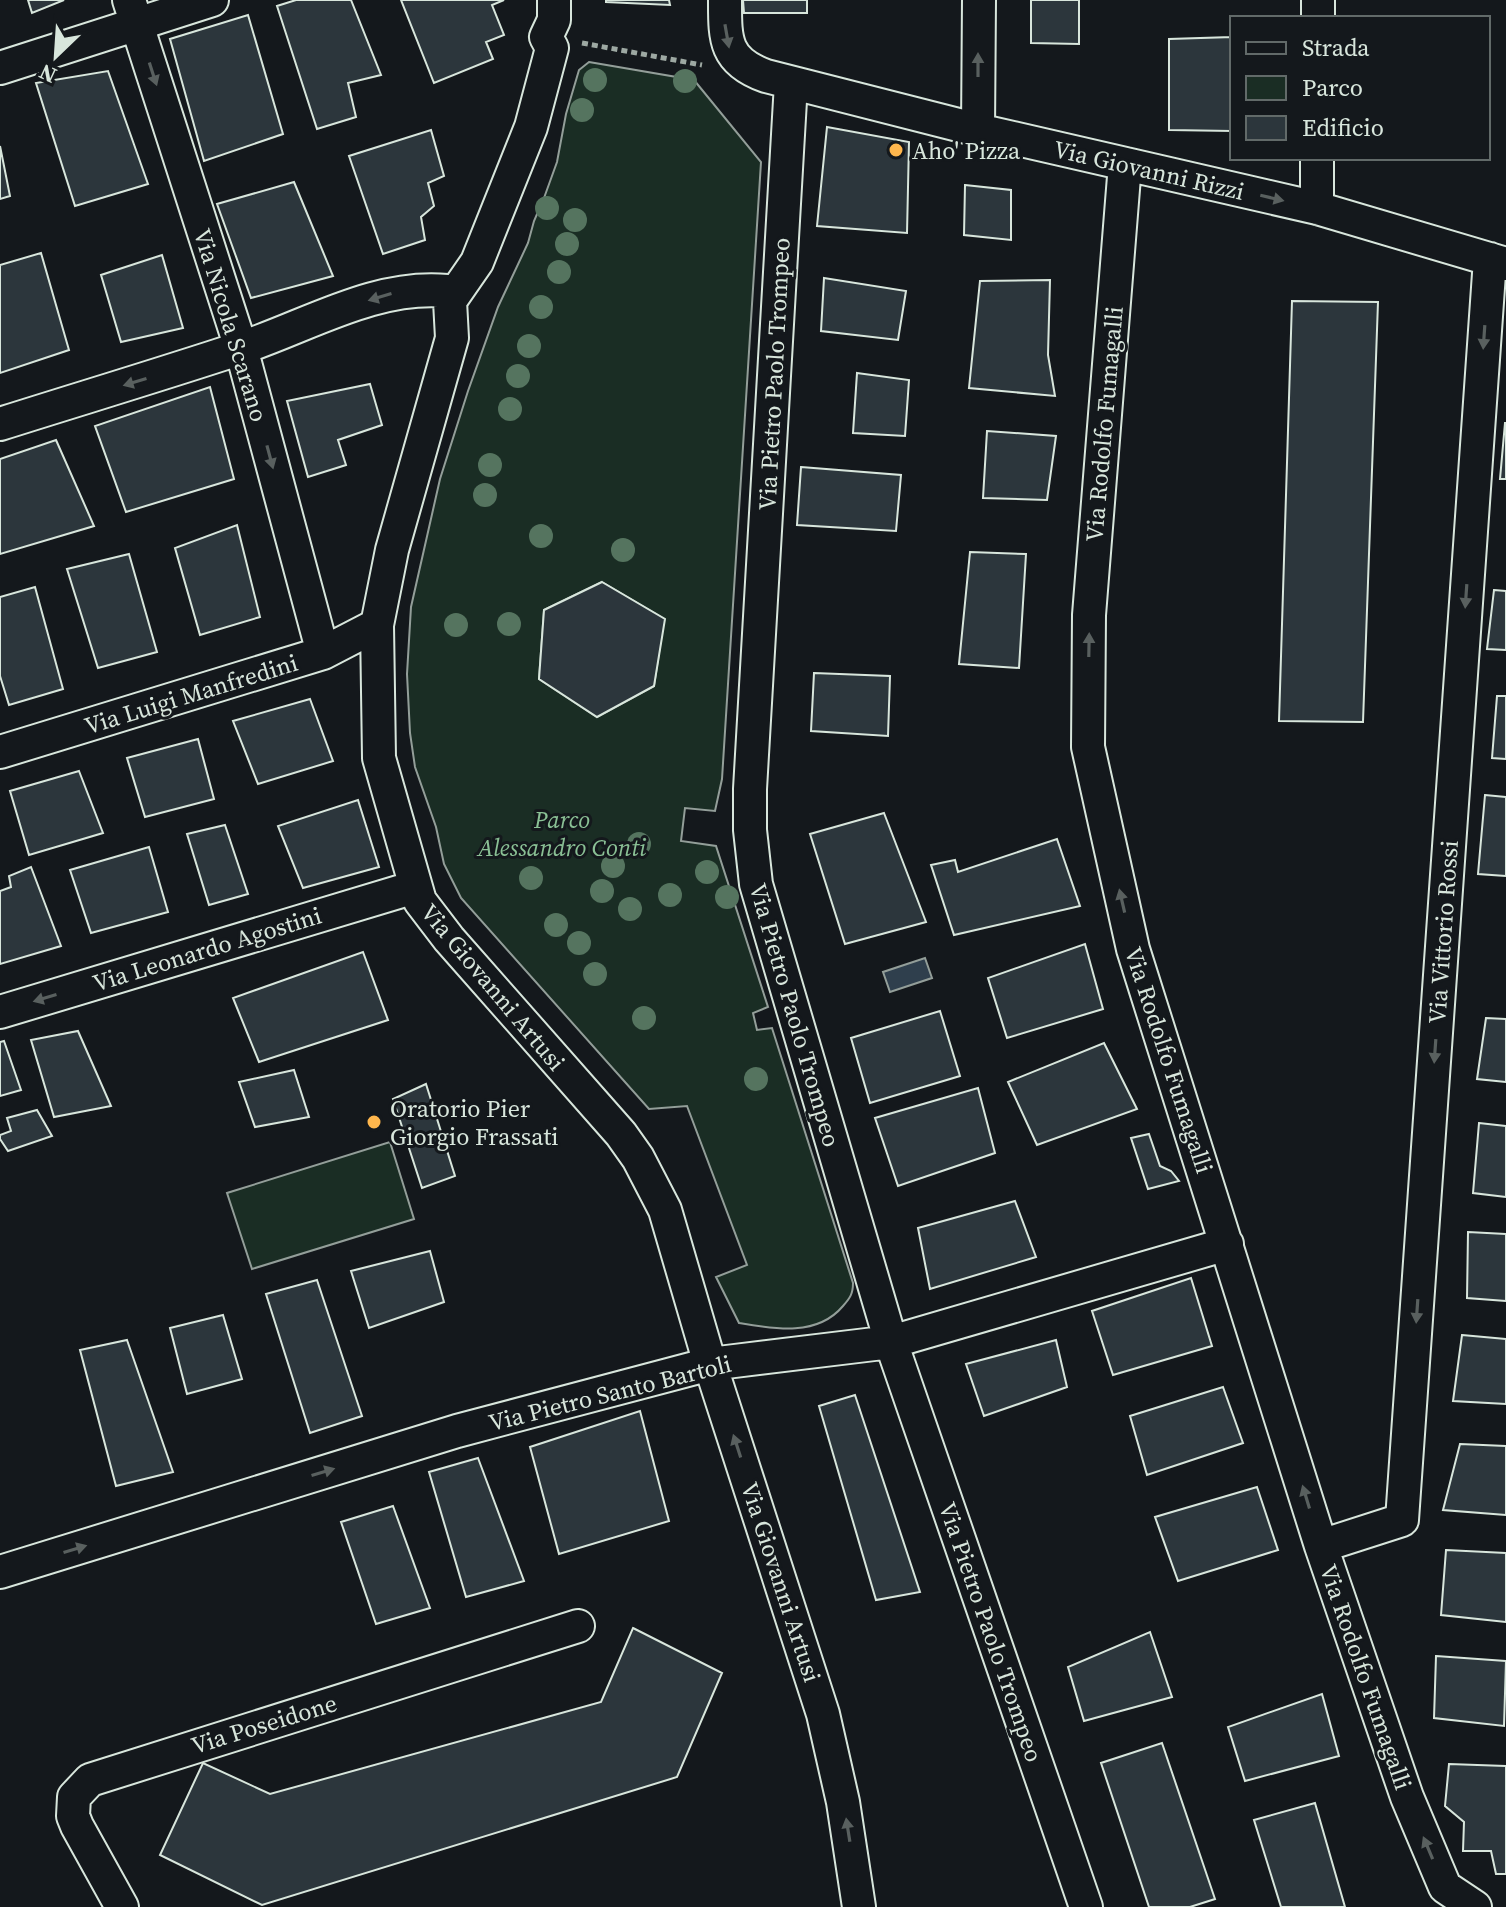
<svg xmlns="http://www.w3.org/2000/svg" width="1506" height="1907" font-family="'Source Serif 4',serif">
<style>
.green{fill:#1a2d24;stroke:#939e99;stroke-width:2;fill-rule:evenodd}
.water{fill:#2f3f4d;stroke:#939e99;stroke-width:2}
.building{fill:#2c363c;stroke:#d8e6dc;stroke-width:2}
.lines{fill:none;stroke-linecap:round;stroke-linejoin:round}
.street-casing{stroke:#d8e6dc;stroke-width:36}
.path{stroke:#9da8a2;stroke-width:5;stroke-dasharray:6 4;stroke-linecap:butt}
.street{stroke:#14181c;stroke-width:32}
.tree{fill:#55745f}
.oneway{fill:#59605f}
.poi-dot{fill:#ffb74d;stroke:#14181c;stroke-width:3}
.labels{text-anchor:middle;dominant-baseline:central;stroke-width:6;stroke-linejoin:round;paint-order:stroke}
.poi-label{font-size:24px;fill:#d8e6dc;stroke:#14181c;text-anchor:start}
.street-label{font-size:24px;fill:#d8e6dc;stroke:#14181c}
.park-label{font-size:24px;font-style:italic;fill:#8ac095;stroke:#14181c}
</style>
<rect width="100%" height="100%" fill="#14181c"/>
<path class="green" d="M589,62L694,80L761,162L722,779L715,811L685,808L681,841L716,846L768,1007L753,1013L757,1030L772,1028L853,1283C853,1294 850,1298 843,1306C817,1337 774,1329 739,1323L716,1277L747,1265L687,1106L649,1109L461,898L444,864L436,827L415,767L410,733L407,674L411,607L440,479L468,391L498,307L528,243L534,221L544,198L557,162L566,114L579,70ZM602,582L664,619L654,686L597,717L539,679L544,610Z
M390,1142L414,1219L252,1269L227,1193Z"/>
<path class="water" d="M925,958L932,978L890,992L883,972Z"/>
<path class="building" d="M28,0H64L32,13Z
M296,0H351L381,75L348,83L356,117L317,129L277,6Z
M401,0H504L492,5L504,35L486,42L493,59L434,83Z
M606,0H669L670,5L606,2Z
M743,0H807V13H744Z
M1031,0H1079V44L1031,43Z
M248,15L283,134L204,161L170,39Z
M1232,23V131L1169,130V39L1232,37Z
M108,71L148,184L75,206L36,83Z
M827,127L909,142L907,233L817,226Z
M431,130L444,176L428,183L434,206L421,217L425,240L383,254L349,156Z
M0,146L10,196L0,199Z
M294,182L333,276L251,298L217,204Z
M965,185L1011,190V240L964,235Z
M41,253L69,350L0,373V265Z
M162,255L183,328L121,342L101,275Z
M824,278L906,291L898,340L821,331Z
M1050,280L1048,355L1055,396L969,388L980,281Z
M1292,301L1378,302L1363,722L1279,721Z
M857,373L909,380L905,436L853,433Z
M370,384L382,425L338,440L346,465L308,477L287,401Z
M210,387L234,479L126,512L95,426Z
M1505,423H1506V479H1500Z
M987,431L1056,436L1047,500L983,498Z
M56,440L94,526L0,554V459Z
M801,467L901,475L896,531L797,525Z
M237,525L260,617L200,635L175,548Z
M970,552L1026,554L1019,668L959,664Z
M129,554L157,652L98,668L67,569Z
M602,582L665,619L654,686L597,717L539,679L544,610Z
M35,587L63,689L9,705L0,676V597Z
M1494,590L1506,591V650L1487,649Z
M814,673L890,676L888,736L811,731Z
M1497,696H1506V759L1492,758Z
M310,699L333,761L258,784L233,721Z
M198,739L214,799L145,817L127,758Z
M79,771L103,833L29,855L10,791Z
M1485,795L1506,797V876L1478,874Z
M358,800L379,867L303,888L278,826Z
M884,813L926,922L845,944L810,834Z
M225,825L248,894L209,905L187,834Z
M1057,839L1080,906L954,935L931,865L955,860L958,872Z
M149,847L168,912L91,933L70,870Z
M31,867L61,946L0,964V891L11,887L9,876Z
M1085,944L1103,1009L1007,1038L988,978Z
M363,952L388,1020L259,1062L233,998Z
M940,1011L960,1076L870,1103L851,1038Z
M1486,1018L1506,1019V1082L1477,1079Z
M78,1031L111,1106L54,1117L31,1040Z
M4,1041L21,1090L0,1096V1042Z
M1104,1043L1137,1109L1037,1145L1008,1082Z
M294,1070L309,1117L255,1127L239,1082Z
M426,1084L455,1176L422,1188L393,1099Z
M978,1088L995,1153L898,1186L875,1118Z
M37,1110L52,1136L8,1151L0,1139V1135L11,1131L7,1118Z
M1479,1123L1506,1126V1197L1473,1193Z
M1149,1134L1160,1166L1171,1171L1179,1181L1148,1189L1131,1138Z
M1015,1201L1036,1257L930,1289L918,1228Z
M1468,1232L1506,1234V1301L1467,1298Z
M430,1251L444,1302L369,1328L351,1271Z
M1191,1278L1212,1346L1113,1375L1092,1311Z
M317,1280L362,1416L310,1433L266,1294Z
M223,1315L242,1379L187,1394L170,1328Z
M1462,1335L1506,1339V1404L1453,1401Z
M127,1340L173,1472L116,1486L80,1350Z
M1056,1340L1067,1387L984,1416L966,1364Z
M1223,1387L1243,1443L1147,1475L1130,1416Z
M855,1395L920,1592L876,1600L819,1406Z
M640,1411L669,1521L559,1554L530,1447Z
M1460,1444L1506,1446V1515L1443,1510Z
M478,1458L524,1581L466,1597L429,1472Z
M1257,1487L1278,1550L1178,1581L1155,1517Z
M393,1506L430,1608L376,1624L341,1522Z
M1446,1550L1506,1553V1622L1441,1615Z
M633,1628L722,1673L677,1777L262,1905L160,1855L203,1763L270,1794L601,1702Z
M1150,1632L1172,1697L1084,1721L1068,1667Z
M1436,1656L1506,1661L1504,1726L1434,1718Z
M1322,1694L1339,1756L1245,1781L1228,1727Z
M1162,1743L1215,1899L1190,1907H1149L1101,1763Z
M1449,1764L1506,1766V1874H1496L1491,1851H1463L1464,1822L1445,1806Z
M1315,1803L1345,1907H1281L1254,1820Z"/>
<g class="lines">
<g class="street-casing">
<path id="street" d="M129,0L241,348L323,653
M554,0V20L546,37L552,48L531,127L477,262L450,301L452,338L392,550L377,625L379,758L420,901L449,939L621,1134L638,1158L665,1210L710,1364L823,1714L843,1802L859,1907
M725,0C725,39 724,61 766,76L978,130L1317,208L1506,264
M1318,18V0
M0,68L212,0
M791,83L750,789V830L756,884L891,1342L1086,1907
M978,130L979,0
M1125,164L1089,615L1088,747L1133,949L1321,1546L1407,1797L1445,1887L1475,1907
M1317,208V158
M0,424C79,399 159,375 238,349C306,327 374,284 447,291L450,301
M0,752L323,653L377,625
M0,1012L415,887
M1321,1546L1402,1520L1490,259
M0,1572L457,1431L710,1364L891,1342L1227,1244
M122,1907L77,1826L73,1816L74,1797L90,1780L578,1626"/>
</g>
<path class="path" d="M582,43L702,65"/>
<use href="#street" class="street"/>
</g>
<g class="tree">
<circle cx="595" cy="80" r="12"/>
<circle cx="685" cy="81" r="12"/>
<circle cx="582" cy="110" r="12"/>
<circle cx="547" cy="208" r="12"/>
<circle cx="575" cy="220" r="12"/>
<circle cx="567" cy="244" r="12"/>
<circle cx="559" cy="272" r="12"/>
<circle cx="541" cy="307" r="12"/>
<circle cx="529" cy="346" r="12"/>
<circle cx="518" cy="376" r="12"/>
<circle cx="510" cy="409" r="12"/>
<circle cx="490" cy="465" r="12"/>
<circle cx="485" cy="495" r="12"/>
<circle cx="541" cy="536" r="12"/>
<circle cx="623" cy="550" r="12"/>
<circle cx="509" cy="624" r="12"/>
<circle cx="456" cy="625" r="12"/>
<circle cx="639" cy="844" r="12"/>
<circle cx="613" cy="866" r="12"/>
<circle cx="707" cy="872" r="12"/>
<circle cx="531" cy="878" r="12"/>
<circle cx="602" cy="891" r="12"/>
<circle cx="670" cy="895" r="12"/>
<circle cx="727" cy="897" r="12"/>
<circle cx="630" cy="909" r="12"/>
<circle cx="556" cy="925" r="12"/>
<circle cx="579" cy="943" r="12"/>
<circle cx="595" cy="974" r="12"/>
<circle cx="644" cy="1018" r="12"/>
<circle cx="756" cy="1079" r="12"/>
</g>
<defs><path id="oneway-solid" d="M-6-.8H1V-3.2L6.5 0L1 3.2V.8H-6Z" transform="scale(2)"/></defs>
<g class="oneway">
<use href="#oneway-solid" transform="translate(727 36) rotate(80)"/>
<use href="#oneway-solid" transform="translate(978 65) rotate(-90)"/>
<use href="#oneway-solid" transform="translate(153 74) rotate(72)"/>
<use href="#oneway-solid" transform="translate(1272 198) rotate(13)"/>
<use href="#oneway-solid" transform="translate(380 297) rotate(163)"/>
<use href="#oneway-solid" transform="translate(1484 337) rotate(94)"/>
<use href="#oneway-solid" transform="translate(135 382) rotate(163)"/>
<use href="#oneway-solid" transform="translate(270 457) rotate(75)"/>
<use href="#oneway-solid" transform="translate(1466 596) rotate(94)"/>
<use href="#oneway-solid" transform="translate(1089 645) rotate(-89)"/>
<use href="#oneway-solid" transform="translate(1122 901) rotate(-103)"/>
<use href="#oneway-solid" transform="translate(45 998) rotate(163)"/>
<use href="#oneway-solid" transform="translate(1435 1051) rotate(94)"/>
<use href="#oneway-solid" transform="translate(1417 1311) rotate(94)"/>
<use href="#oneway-solid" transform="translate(737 1446) rotate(-108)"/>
<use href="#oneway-solid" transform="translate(323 1472) rotate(-17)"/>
<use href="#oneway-solid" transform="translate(1306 1497) rotate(-107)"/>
<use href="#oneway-solid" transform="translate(75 1549) rotate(-17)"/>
<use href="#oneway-solid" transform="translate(848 1830) rotate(-99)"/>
<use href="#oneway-solid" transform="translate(1428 1848) rotate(-113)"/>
</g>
<g class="poi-dot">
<circle cx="896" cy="150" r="8"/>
<circle cx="374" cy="1122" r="8"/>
</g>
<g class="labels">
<g class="poi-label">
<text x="912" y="150">Aho' Pizza</text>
<text x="390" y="1108">Oratorio Pier<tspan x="390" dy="28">Giorgio Frassati</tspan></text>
</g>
<g class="street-label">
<text transform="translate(1149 170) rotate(13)">Via Giovanni Rizzi</text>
<text transform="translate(231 325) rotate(73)">Via Nicola Scarano</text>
<text transform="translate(774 374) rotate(-87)">Via Pietro Paolo Trompeo</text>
<text transform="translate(1104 424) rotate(-85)">Via Rodolfo Fumagalli</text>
<text transform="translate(191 694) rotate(-17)">Via Luigi Manfredini</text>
<text transform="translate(1443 932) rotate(-86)">Via Vittorio Rossi</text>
<text transform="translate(207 949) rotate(-17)">Via Leonardo Agostini</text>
<text transform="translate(493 987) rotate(50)">Via Giovanni Artusi</text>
<text transform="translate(795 1015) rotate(74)">Via Pietro Paolo Trompeo</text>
<text transform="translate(1169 1060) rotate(72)">Via Rodolfo Fumagalli</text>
<text transform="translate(610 1393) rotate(-14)">Via Pietro Santo Bartoli</text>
<text transform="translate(781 1582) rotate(72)">Via Giovanni Artusi</text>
<text transform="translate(991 1632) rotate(71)">Via Pietro Paolo Trompeo</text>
<text transform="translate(1366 1677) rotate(71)">Via Rodolfo Fumagalli</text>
<text transform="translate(264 1724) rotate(-17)">Via Poseidone</text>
</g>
<g class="park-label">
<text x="562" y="819">Parco<tspan x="562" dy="28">Alessandro Conti</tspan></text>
</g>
</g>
<rect x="1230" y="16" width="260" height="144" fill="#14181c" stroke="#626a69" stroke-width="2"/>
<rect x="1246" y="42" width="40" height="12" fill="#14181c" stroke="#626a69" stroke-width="2"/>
<text x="1302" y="56" font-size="24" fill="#d8e6dc">Strada</text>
<rect x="1246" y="76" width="40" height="24" fill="#1a2d24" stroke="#626a69" stroke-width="2"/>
<text x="1302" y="96" font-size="24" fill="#d8e6dc">Parco</text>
<rect x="1246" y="116" width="40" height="24" fill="#2c363c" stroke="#626a69" stroke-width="2"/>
<text x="1302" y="136" font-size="24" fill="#d8e6dc">Edificio</text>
<g transform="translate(56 56) rotate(205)" stroke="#14181c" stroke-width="6" paint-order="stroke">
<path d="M0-6L14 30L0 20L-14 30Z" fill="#d8e6dc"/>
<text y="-12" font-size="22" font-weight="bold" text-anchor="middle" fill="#d8e6dc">N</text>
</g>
</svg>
